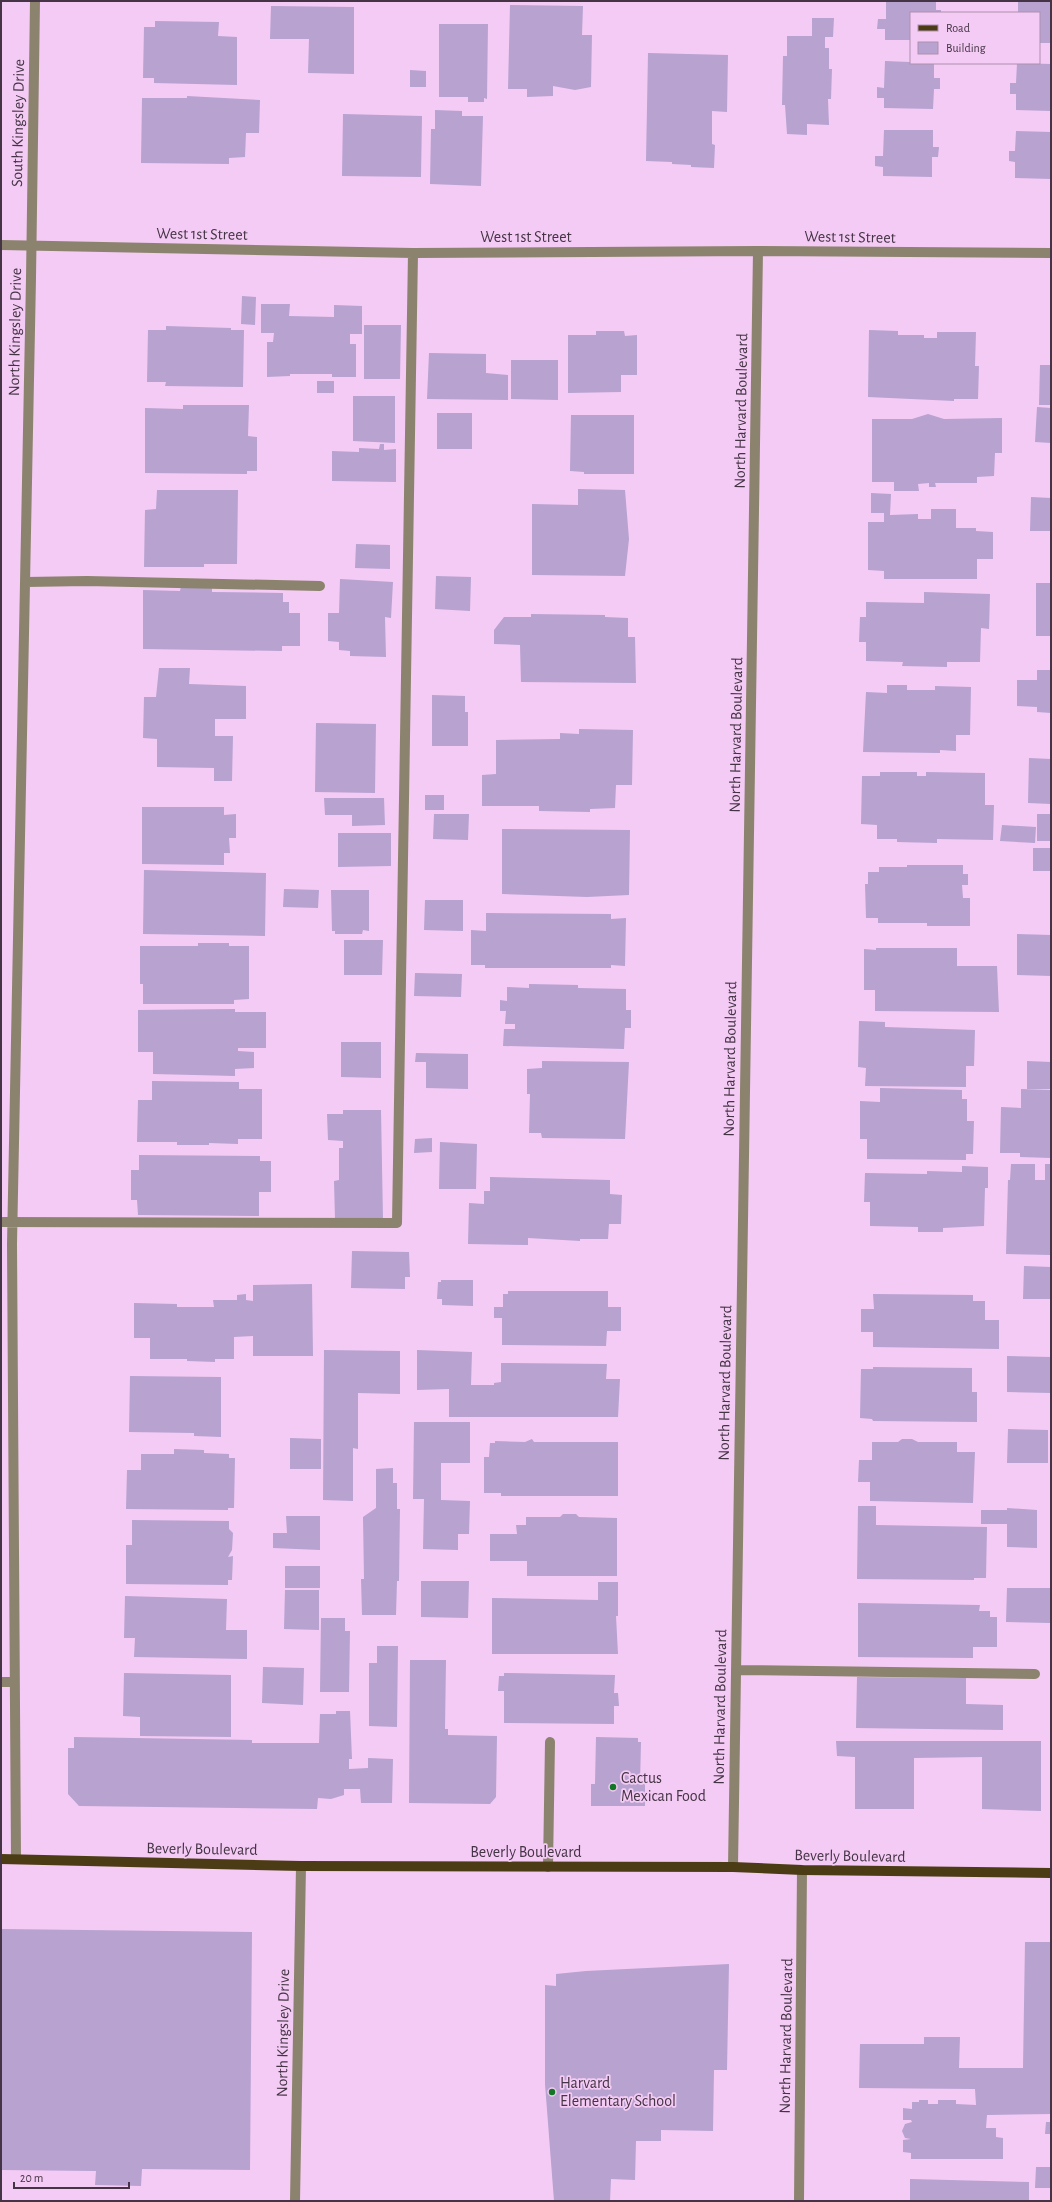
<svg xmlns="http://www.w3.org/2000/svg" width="1052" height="2202" font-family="'Alegreya Sans',sans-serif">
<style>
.building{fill:#b7a2d0}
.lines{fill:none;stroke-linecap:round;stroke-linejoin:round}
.minor{stroke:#8c836e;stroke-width:10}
.major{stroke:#4c3c15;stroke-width:10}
.poi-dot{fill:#127627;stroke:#f4cbf4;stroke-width:1.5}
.labels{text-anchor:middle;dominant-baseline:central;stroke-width:3.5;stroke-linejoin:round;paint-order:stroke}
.street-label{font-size:16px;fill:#443445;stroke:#f4cbf4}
.poi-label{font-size:16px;fill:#443445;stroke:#f4cbf4;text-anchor:start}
</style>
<rect width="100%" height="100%" fill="#f4cbf4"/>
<path class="building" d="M886,1H936V10H941V13H911V40H885V29H877L878,19H886Z
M1018,1H1051V43H1039V13H1018Z
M510,5L583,6L582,35H592L591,87L575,90L553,86V96L527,97V89H508Z
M271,6L354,7V74L308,73L309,39H270Z
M812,18H834L833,37H825V48H829V69H832L831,99H828L829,125L807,124V135L787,134L785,105H782L783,56H787V36H812Z
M155,21L219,22L218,36L237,37V85L154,83V78H143L144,27H155Z
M439,24H488L487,99L484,98V102H468V97H439Z
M648,53L728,55L727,112L712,111V144L715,145L714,168L691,167V165L672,164V162L646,161Z
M885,61L934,63V78H940V89H934L933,109L884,108V98H877V87L884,88Z
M1017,63L1051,64V111L1016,110V94H1010V83H1016Z
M410,70L426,71V87H410Z
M187,96L260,100L259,133H246L245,157L229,158V164L141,163L142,98H187Z
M435,110L462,111V116H483L481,186L430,184L431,129H435Z
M343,114L422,116L421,177L342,176Z
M884,130H933V147H939L938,157H932V177L883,176V167L875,166V156H883Z
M1016,131L1051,132V179L1015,178V162L1009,161V151H1015Z
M242,296L256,297L255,325L241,324Z
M261,304H290L289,316L334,317V305L362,306V334H350V344H356V377H332V374H290V376L267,377V342H273L274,333H261Z
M364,325H401L400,379H364Z
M166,326L231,328V330H244L243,387L165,386L166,382H147L148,330H166Z
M869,330L898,331V335H924V338H937V332H976L975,366H979L978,399H954V401L868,397Z
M596,331H624L625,336L637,335V375H621V392L568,393V335H596Z
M429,353L486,354V373L508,375V400L427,399Z
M511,360H558V400L511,399Z
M1040,365H1051V405H1039Z
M317,381H334V393H317Z
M353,396H395V443L353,441Z
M183,405H249L248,436L257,437V471H247V474L145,473V408L183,409Z
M1037,407L1051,408V443L1035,442Z
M437,413H472V449H437Z
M928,414L944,419L1002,418V453H995L994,476L977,477V483H935L936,487H929V483L918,484L919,491H894V482H872V419H912Z
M571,415H634V474H584V472L570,471Z
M380,444H384V450L396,449V482L332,481V451L359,452V448L379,449Z
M578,489L625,490L629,539L625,576L532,575V504L578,505Z
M157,490H238L237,564H204V567H144L145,510L156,509Z
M871,493L891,494L890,515L918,514V519H931V509H956V528H976V531L993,532V559H977V579H884V571L868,570V522H884V513H871Z
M1031,497L1051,498V531H1030Z
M356,544L390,545V569L355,568Z
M436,576L471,577L470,611L435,609Z
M340,579L393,582L391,618L385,617L386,657L350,656V651L339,650V642L328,641V613H339Z
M1036,583H1051V636H1036Z
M181,586H212V592L283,593V602H289V613H300V646H282V651L143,649V590L180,591Z
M924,592L990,594L989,629L981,628L980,662H947V667L902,666L903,662L866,661V642H859L860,617H866V602L924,603Z
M531,614L605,615V617L628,618V637H635L636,683L521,682L520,645L494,644V630L504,617H531Z
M159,668H190L189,684L246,686V719H215V736H233L232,781H214V768L157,767V739L143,738L144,697H156Z
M1037,670H1051V713L1037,712V707L1017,706V680H1037Z
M887,685H907V690H935V686L971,687L970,735H956V751L940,750V753L863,752L866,692L887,693Z
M432,695L465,696V712H468V746H432Z
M316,723L376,724L375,793L315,792Z
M579,729L633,730L632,785H616L615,808L590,809V812L539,811V806H482V775L496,774V740L560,739V733L579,734Z
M1029,758L1051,759V804L1028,803Z
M880,772H917V776H926V772L985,773V805H994L993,840L937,839V843L897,842V839H877V825L861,824L862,776H880Z
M425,795H444V810H425Z
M324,798H384L385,825L352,826V815H325Z
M142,807H224V815L236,814V838H229L230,853H224V865L142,864Z
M434,814H469L468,840L433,839Z
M1037,814H1051V841H1037Z
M1002,825L1036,827L1035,843L1000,841Z
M502,829L630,830L629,895L587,897L502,894Z
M338,833H391V866L338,867Z
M1033,848H1051V871H1033Z
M907,865H963V874H968V885H962L963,898H970V926H927V923H878V918H866L865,884H868V872H879V867H907Z
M144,870L266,873L265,936L143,934Z
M284,889L319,890L318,908L283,907Z
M331,890H369V931L363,930L362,934H335V931H332Z
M425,900H463V931L424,930Z
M486,913L611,914V919L626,918L625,966L611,965V968H485V965H471V930L486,931Z
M1017,934L1051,935V976L1017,975Z
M344,940H383L382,975H344Z
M198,943H229V946H249V999L234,1000V1004H143V984H140V946H198Z
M876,948H957V966H997L999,1012L875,1011V990H864V949L876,950Z
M415,973L462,974L461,997L414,996Z
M529,984L578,985V988L626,989V1010H631V1028H625L624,1049L503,1046L504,1029H515V1024H505L506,1011H500V1000L507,1001V987L529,988Z
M235,1009V1012H266V1048H238V1051L254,1052V1068L235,1069V1076L153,1074V1052H138V1010Z
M859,1021L885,1022V1027L975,1030L974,1066H966V1087L865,1086L866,1068L858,1067Z
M341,1042H381V1078L341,1077Z
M416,1053L468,1054V1089L426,1088V1062H415Z
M542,1061L629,1062L625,1139L542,1138L541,1133H529L530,1094H527V1069L542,1068Z
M1027,1061L1051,1062V1089H1027Z
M152,1081L239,1082V1089H262V1139H238V1144L209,1143V1145H177V1142H137L138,1100H152Z
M880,1088L962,1090V1099H967V1121H974L973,1154H966V1160L867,1159V1139H860V1101L880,1102Z
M1021,1089L1051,1090V1158L1020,1157V1153H1000L1001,1107L1021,1108Z
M343,1110H381L383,1220L335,1219L334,1181L339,1180V1148H343V1141L328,1140L327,1114H343Z
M432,1138V1152L414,1153L415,1139Z
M440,1142L477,1144L476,1189H439Z
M139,1155L260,1156V1161H271V1192H259V1216L138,1215L137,1200H131V1170H139Z
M1011,1164H1035V1180H1045V1164H1051V1255L1006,1254L1008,1180H1010Z
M962,1166L988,1167V1188H985L984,1226L943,1228V1232H918V1227L870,1226V1202H864L865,1173L927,1174V1171L962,1172Z
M490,1177L610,1180V1194L622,1195L621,1224H609L608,1239H580V1241L528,1238V1245L468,1244L469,1203L484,1204V1191H490Z
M352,1251L409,1252L410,1277H405V1289L351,1288Z
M1024,1266L1051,1267V1299H1023Z
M441,1280H473V1306L442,1305V1299H437L438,1282H441Z
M312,1284L313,1356H253V1336L234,1337V1359H215V1362L187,1361V1359H150V1338H134V1303L177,1304V1307H214L213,1300H237V1295L246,1294V1300L253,1301V1285Z
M508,1291H608V1307H621V1331H607L606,1346L502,1345V1318H494V1307H503V1294H508Z
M873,1294L973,1295V1301H985V1320H999V1349L873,1347V1332H861V1309H874Z
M324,1350L400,1351V1394L358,1393V1449L353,1448V1501L323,1500Z
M417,1350L472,1352L471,1385H494V1383L501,1382V1363L607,1364L606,1379H620L618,1417H449V1389L417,1390Z
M1007,1356L1051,1357V1393L1007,1392Z
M873,1367L972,1368V1392H977V1422L873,1421L872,1419L860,1418L861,1369H873Z
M130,1376L221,1377V1437L194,1436V1433L129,1432Z
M414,1422H470V1463H441V1500L470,1501L469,1534H458V1550L423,1549L424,1499H413Z
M1008,1429L1048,1430V1463H1007Z
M290,1438L321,1439V1469H290Z
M532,1439L534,1442H618V1496H501V1493H484V1457H489L490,1443H495V1441L525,1442Z
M902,1439H912L918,1442H957V1452H975L973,1503L870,1501V1482H858L859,1460H872V1442H898Z
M174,1449L204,1450V1453L229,1454V1458H235L234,1508H228V1510L126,1509L127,1470H141V1454H174Z
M393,1468V1483H397V1509H400L399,1581H397L396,1615H362L361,1579H364L363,1517L376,1508V1469Z
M858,1506H876V1525L987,1527L986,1578H974V1580L857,1579Z
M1007,1508L1037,1510V1548L1007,1547V1524H981V1510H1007Z
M563,1514H576L579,1517L617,1518V1576H527V1561H490V1534H517L516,1525H526V1517H560Z
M286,1516H320V1550L273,1548V1533H287Z
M132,1520L229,1521V1529L233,1533L232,1550L228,1557L233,1556L232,1580H228V1585L126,1584V1545H132Z
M285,1566H320V1588H285Z
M421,1581H469L468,1618L421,1617Z
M598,1582H618V1616H616L618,1654H492V1598L598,1600Z
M1007,1588H1050V1623L1006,1622Z
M285,1590H319V1630L284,1629Z
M125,1596L227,1599L226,1630H247V1659L134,1657L135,1638H124Z
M858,1603L980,1605L979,1611H990V1617H997V1647H973V1658L858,1657Z
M321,1618H345V1631H350L349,1692H320Z
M377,1646H398L397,1727L369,1726V1663H377Z
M410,1660H446L445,1729H448V1735L497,1736L496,1797L490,1804L409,1803Z
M263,1667L304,1668L303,1705L262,1703Z
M124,1673L231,1675V1737L140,1736V1717L123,1716Z
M504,1673L615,1675L614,1693H618L619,1706H614V1724L504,1723V1691H498L499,1676H504Z
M857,1677L966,1678V1704L1003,1705V1730L856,1728Z
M336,1711H350L352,1759H349V1769L368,1768V1758L393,1759L392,1803H361L360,1789H344V1795L331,1799L318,1798L317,1809L79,1806L68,1794V1748H74V1737L252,1740V1743H319L320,1714H336Z
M596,1737L638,1738V1742H641L640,1784H645V1806H591V1784H595Z
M836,1741H1041V1811L982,1809V1757L914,1758V1809H855V1757L837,1756Z
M1,1929L252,1932L250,2170L142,2169L141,2186L95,2185L96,2171L1,2170Z
M1025,1942H1051V2114L987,2115L986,2128H996V2137L1003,2138V2159H911V2153L903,2152V2140L911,2139L905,2138L902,2131L905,2124L912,2122L911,2120H903V2108L912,2109V2102H919V2100H928V2104H938V2100H956V2104L976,2105L975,2089L859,2088L860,2044H924V2037H960L959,2068H1023Z
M729,1964L727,2070H714L713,2131L661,2130V2141H636L635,2180L611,2179L610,2201H554L545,2084V1985L556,1986V1974L586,1971Z
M1046,2122H1051V2134H1045Z
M1036,2167H1051V2188H1035Z
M910,2179L1029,2182V2201H910Z"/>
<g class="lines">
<path class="minor" d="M1,245L413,253L758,251L1051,253
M26,582L87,581L320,586
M1,1222L397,1223L413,253
M736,1670L1035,1674
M1,1682H14
M16,1859L12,1244L31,278L35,1
M548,1867L550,1742
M733,1867L758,251
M295,2201L301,1866
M799,2201L802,1870"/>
<path class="major" d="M1,1859L301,1866L733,1867L802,1870L1051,1873"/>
</g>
<g class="poi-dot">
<circle cx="613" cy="1787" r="4"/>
<circle cx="552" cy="2092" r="4"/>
</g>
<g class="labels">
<g class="street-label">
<text transform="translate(18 123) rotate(-89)">South Kingsley Drive</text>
<text transform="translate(202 234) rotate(1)">West 1st Street</text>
<text x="526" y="237">West 1st Street</text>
<text transform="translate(850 237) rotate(1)">West 1st Street</text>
<text transform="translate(15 332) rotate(-89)">North Kingsley Drive</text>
<text transform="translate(741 411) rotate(-89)">North Harvard Boulevard</text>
<text transform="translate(736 735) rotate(-89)">North Harvard Boulevard</text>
<text transform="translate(730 1059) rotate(-89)">North Harvard Boulevard</text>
<text transform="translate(725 1383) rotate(-89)">North Harvard Boulevard</text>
<text transform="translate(720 1707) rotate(-89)">North Harvard Boulevard</text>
<text transform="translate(202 1849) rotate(1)">Beverly Boulevard</text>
<text x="526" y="1852">Beverly Boulevard</text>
<text transform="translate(850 1856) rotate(1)">Beverly Boulevard</text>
<text transform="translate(283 2033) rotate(-89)">North Kingsley Drive</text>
<text transform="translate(786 2036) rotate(-89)">North Harvard Boulevard</text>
</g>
<g class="poi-label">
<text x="621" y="1778">Cactus<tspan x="621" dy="18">Mexican Food</tspan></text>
<text x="560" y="2083">Harvard<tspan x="560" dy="18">Elementary School</tspan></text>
</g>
</g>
<rect width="1052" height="2202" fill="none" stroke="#443445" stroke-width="4"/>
<rect x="910" y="12" width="130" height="52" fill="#f4cbf4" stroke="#ae8fae"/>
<rect x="918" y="25" width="20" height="6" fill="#4c3c15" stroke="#ae8fae"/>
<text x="946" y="32" font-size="12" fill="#443445">Road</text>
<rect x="918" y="42" width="20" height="12" fill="#b7a2d0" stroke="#ae8fae"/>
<text x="946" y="52" font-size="12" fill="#443445">Building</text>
<path d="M14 2182v6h115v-6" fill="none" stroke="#443445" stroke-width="2"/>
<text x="20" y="2182" font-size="12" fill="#443445" stroke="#f4cbf4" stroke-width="3" paint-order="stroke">20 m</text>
</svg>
